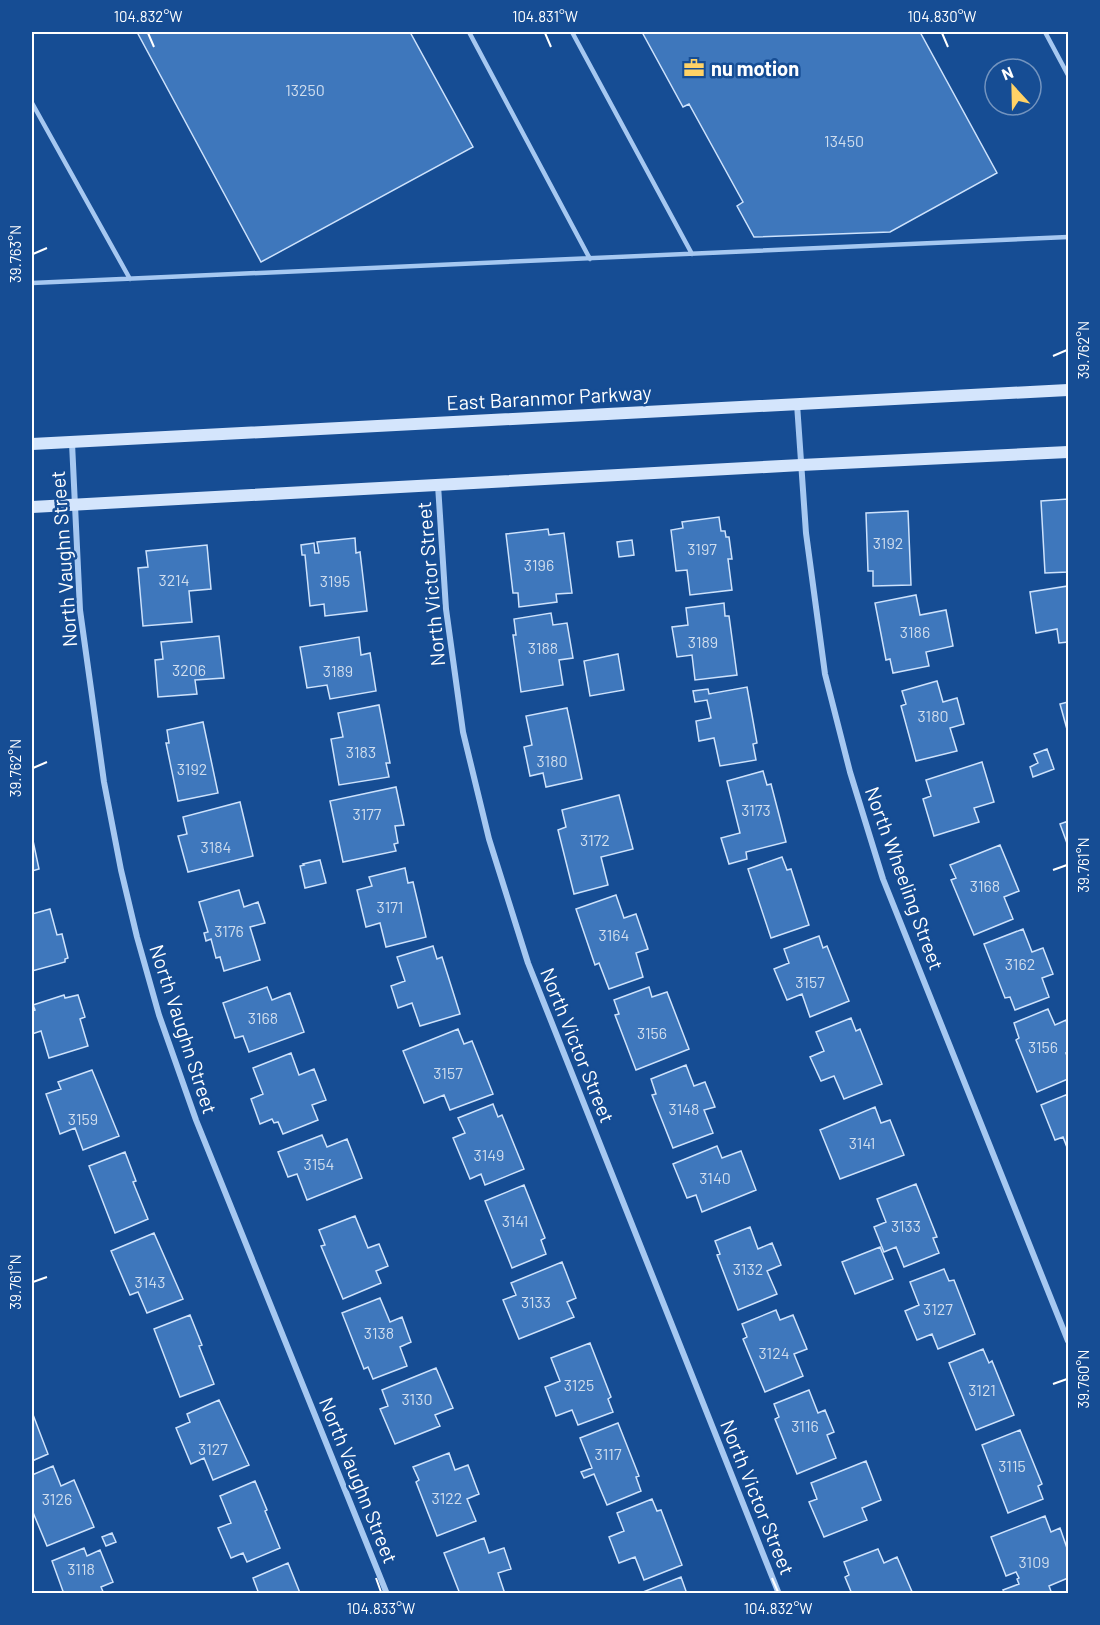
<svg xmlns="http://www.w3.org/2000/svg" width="1100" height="1625" font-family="Barlow,sans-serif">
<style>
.building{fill:#3e77bc;stroke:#cde2fc;stroke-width:1.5}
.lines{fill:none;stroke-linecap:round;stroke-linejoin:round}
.lane{stroke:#a6c8f1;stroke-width:4.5}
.street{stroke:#a6c8f1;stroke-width:6}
.secondary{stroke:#d4e5fc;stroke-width:12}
.ticks{fill:none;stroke:#fff;stroke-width:2}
.labels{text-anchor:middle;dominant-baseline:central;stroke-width:5;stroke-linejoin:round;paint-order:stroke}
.number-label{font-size:16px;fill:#cfddee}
.poi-label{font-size:20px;font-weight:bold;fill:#fff;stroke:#164d94;text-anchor:start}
.street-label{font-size:20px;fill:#fff;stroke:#164d94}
.neatline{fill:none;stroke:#fff;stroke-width:2}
.ticks-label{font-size:15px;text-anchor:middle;fill:#fff}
</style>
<rect width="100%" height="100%" fill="#164d94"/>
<path class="building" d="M137,32H410L473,147L261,262Z
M642,32H920L997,173L890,232L754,237L737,206L743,202L689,104L683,107Z
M1068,499V572L1045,573L1041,501Z
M908,511L911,585L873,586V571H868L866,513Z
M719,517L721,531H725L726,537H729L732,559H728L732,590L690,595L687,570L676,571L671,530L683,528L682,522Z
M548,529L549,535L564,533L572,593L556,594L557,602L519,607L518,593H513L506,534Z
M355,538L356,553L360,552L367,611L325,616L324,604L310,606L305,555H302L301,545L314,543L315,553H319L317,542Z
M632,540L634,555L619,557L617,542Z
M207,545L211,589L189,591L192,622L143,626L138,568L148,567L146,551Z
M1068,586V642L1059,643L1057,629L1036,633L1030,592Z
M916,595L920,615L946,610L953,646L926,652L929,666L893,673L890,659L886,660L875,603Z
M724,603L725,616H729L737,675L695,680L692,655L677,657L672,627L688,625L686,608Z
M551,613L553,625L567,623L573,658L559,660L563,685L521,692L513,635H516L514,619Z
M219,636L224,678L195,680L197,694L158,697L155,660L163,659L161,642Z
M359,637L361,655L370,653L376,691L330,699L327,685L307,688L300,647Z
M618,654L624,690L590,696L584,661Z
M937,681L943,702L957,698L964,724L950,728L957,751L916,761L901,706L906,704L902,691Z
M747,687L757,743L753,744L756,760L720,766L714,738L699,741L696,721L711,718L707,700L695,702L693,691L708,689L709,694Z
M1068,702V733L1060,704Z
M379,705L390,763H386L389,777L339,785L331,739L343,737L338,713Z
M567,708L582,779L546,787L543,773L530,776L524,747L532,745L526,716Z
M203,722L218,793L178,801L166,743H169L167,730Z
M1047,749L1054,769L1033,777L1030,767L1038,763L1034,754Z
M982,762L994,802L974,808L979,822L934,836L923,799L931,796L926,780Z
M763,771L767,785L771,784L786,842L746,852L747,859L729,864L721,838L740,833L727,781Z
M396,787L404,825L395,826L398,843L394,844L396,851L343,862L330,801Z
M619,795L633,849L601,857L608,885L574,894L558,830L566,827L562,810Z
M240,802L253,856L188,872L178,836L187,834L183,817Z
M1068,821V846L1060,824Z
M32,836L39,869L32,871Z
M1000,845L1019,891L1004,897L1013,919L974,935L951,880L956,878L950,865Z
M782,857L787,870L791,869L809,925L771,938L748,869Z
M320,860L326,883L305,888L300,866L304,865L303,864Z
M405,868L408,883L413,882L426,937L386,947L380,923L366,927L357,890L372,886L369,877Z
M239,890L244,907L258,902L265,923L250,927L260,960L224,971L220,957L216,958L211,939L206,941L204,933L208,932L199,902Z
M616,895L624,918L636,914L648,949L636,953L643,977L609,989L599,963L595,965L576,909Z
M50,909L57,935L62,934L68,958L65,959V962L32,971V914Z
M1023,929L1032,952L1043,948L1053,974L1042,978L1049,997L1015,1010L1010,997L1005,998L984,944Z
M819,936L823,948L827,946L849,1001L810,1017L802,994L787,1000L774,969L789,963L784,949Z
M433,946L437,959L442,957L460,1014L420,1026L412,1003L398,1008L391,986L405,981L397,957Z
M267,987L272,1000L290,993L304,1032L249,1052L243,1036L235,1038L223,1003Z
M649,987L652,997L667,992L689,1049L636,1070L615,1015L619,1014L614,1000Z
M64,995L65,998L78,995L85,1017L80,1019L88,1046L49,1058L41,1031L32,1034V1011L35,1010L33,1005Z
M1048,1009L1055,1025L1066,1020L1068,1027V1052L1066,1053L1068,1059V1079L1037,1092L1016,1040L1019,1038L1014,1023Z
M851,1018L856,1031L860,1029L882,1084L844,1099L834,1076L821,1081L810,1057L824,1051L816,1032Z
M458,1029L464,1044L472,1041L493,1094L450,1110L444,1095L424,1103L403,1051Z
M291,1053L299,1075L314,1069L326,1100L312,1105L318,1120L283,1134L278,1122L274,1123L272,1119L260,1124L251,1099L263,1094L253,1068Z
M686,1065L694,1086L705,1082L715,1107L704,1110L713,1133L673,1148L652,1095L656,1094L651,1079Z
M92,1070L119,1136L83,1150L75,1128L60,1134L46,1094L61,1089L58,1082Z
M1068,1094V1150L1063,1137L1055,1140L1041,1105Z
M493,1104L498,1117L502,1115L524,1169L485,1185L481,1174L470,1179L453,1138L465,1133L458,1118Z
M875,1107L881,1123L890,1120L904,1155L840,1179L820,1130Z
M322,1135L327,1147L347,1139L362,1178L307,1200L297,1174L288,1177L278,1152Z
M717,1146L722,1158L741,1151L756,1190L702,1212L696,1195L687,1198L673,1164Z
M125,1152L136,1181L133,1182L148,1219L115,1233L89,1166Z
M916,1184L937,1237L933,1238L939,1253L904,1267L896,1247L884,1252L874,1227L886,1222L877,1199Z
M524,1185L545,1238L541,1240L546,1254L512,1268L485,1201Z
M355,1216L368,1248L379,1244L388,1266L376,1271L381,1283L343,1299L321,1246L325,1245L319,1230Z
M750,1227L758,1249L772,1243L781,1265L767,1271L777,1294L738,1310L717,1255L720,1254L715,1241Z
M154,1233L183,1299L147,1313L138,1292L130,1295L111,1251Z
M880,1247L893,1279L855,1294L842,1262Z
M562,1262L576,1298L567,1302L574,1317L519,1339L503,1300L516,1295L511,1283Z
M944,1269L949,1281L954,1280L975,1334L938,1349L932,1334L917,1340L905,1311L919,1305L910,1282Z
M380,1298L390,1322L402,1317L411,1342L400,1347L407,1366L373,1379L368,1367L364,1369L342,1313Z
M776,1310L780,1320L793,1315L807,1349L794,1354L803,1376L765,1392L743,1339L747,1337L742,1324Z
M190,1315L202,1345L199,1346L214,1384L180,1397L154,1329Z
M590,1343L611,1397L608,1399L613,1412L578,1425L572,1410L556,1416L545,1387L560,1381L551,1358Z
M983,1349L989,1363L992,1361L1014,1415L976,1430L949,1363Z
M436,1368L453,1408L435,1415L440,1426L395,1444L380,1409L388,1406L382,1390Z
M809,1390L818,1413L825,1410L834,1432L827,1435L836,1458L797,1474L775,1419L779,1417L774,1404Z
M219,1400L249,1465L213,1480L204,1458L191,1464L176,1428L190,1422L187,1414Z
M32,1412L48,1454L32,1461Z
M618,1423L639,1476L636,1477L641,1491L607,1505L594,1474L584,1478L581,1472L592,1468L580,1438Z
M1020,1430L1042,1484L1038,1486L1043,1499L1008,1513L982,1445Z
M449,1453L455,1470L468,1465L479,1494L467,1499L476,1521L437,1536L416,1482L419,1480L413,1467Z
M866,1461L881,1500L862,1508L867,1520L824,1537L809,1502L817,1499L811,1483Z
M53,1466L61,1486L74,1480L94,1527L47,1546L32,1510V1475Z
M255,1481L267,1510L265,1511L280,1548L247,1562L243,1553L231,1558L218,1528L231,1523L220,1496Z
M652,1499L657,1511L661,1510L682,1565L644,1580L635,1557L619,1563L609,1537L624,1531L617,1513Z
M1045,1516L1051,1532L1060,1528L1068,1551V1578L1049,1586L1052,1594H1005L1003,1590L1019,1584L1017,1579L1019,1578L1016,1572L1006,1576L991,1537Z
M112,1533L116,1542L106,1546L102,1537Z
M484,1538L489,1553L504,1548L511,1569L498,1573L505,1594H460L444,1553Z
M84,1548L87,1556L100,1550L113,1582L101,1587L104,1594H64L52,1561Z
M878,1549L884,1563L897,1557L913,1594H852L845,1577L849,1575L844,1562Z
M288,1563L300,1593L259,1594L253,1578Z
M681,1577L687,1594H643V1592Z"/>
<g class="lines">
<path class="lane" d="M469,32L590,259
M572,32L692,254
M1045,32L1068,75
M32,103L130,279
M32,283L1068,237"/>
<path class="street" d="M797,404L806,533L825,674L850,772L883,879L1068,1341
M72,443L80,610L104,782L121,870L137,937L159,1015L196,1120L387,1594
M438,485L446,609L463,732L489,839L528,963L779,1594"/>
<path class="secondary" d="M32,444L1068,390
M32,507L801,465L1068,452"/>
</g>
<path class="ticks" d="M148,33L154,47M545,33L551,47M942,33L948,47M33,254L47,248M1053,356L1067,350M33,768L47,762M1053,870L1067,865M33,1282L47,1277M1053,1384L1067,1379M376,1578L381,1592M772,1578L778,1592"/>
<defs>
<g id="office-bare" transform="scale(1.62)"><path d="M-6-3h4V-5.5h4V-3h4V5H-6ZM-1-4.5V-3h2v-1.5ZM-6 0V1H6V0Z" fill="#ffd266" stroke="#164d94" stroke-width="2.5" paint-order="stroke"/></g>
</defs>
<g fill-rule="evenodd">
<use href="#office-bare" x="694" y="68"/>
</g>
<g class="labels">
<g class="number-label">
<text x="305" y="89">13250</text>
<text x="844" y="140">13450</text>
<text x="888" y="542">3192</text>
<text x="702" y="548">3197</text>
<text x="539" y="564">3196</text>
<text x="174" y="579">3214</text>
<text x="335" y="580">3195</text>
<text x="915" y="631">3186</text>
<text x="703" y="641">3189</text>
<text x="543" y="647">3188</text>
<text x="189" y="669">3206</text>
<text x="338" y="670">3189</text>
<text x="933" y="715">3180</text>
<text x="361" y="751">3183</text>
<text x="552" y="760">3180</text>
<text x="192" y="768">3192</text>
<text x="756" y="809">3173</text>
<text x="367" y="813">3177</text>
<text x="595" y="839">3172</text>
<text x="216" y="846">3184</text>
<text x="985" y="885">3168</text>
<text x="390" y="906">3171</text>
<text x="229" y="930">3176</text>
<text x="614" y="934">3164</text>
<text x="1020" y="963">3162</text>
<text x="810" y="981">3157</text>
<text x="263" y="1017">3168</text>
<text x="652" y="1032">3156</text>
<text x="1043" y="1046">3156</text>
<text x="448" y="1072">3157</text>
<text x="684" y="1108">3148</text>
<text x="83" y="1118">3159</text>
<text x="862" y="1142">3141</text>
<text x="489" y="1154">3149</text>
<text x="319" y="1163">3154</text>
<text x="715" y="1177">3140</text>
<text x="515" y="1220">3141</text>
<text x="906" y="1225">3133</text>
<text x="748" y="1268">3132</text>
<text x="150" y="1281">3143</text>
<text x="536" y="1301">3133</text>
<text x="938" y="1308">3127</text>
<text x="379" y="1332">3138</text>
<text x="774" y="1352">3124</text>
<text x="579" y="1384">3125</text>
<text x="982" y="1389">3121</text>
<text x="417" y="1398">3130</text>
<text x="805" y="1425">3116</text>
<text x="213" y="1448">3127</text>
<text x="608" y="1453">3117</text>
<text x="1012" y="1465">3115</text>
<text x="447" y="1497">3122</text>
<text x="57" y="1498">3126</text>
<text x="1034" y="1561">3109</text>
<text x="81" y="1568">3118</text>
</g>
<g class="poi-label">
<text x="711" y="68">nu motion</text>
</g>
<g class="street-label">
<text transform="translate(549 397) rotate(-3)">East Baranmor Parkway</text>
<text transform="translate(63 559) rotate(-94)">North Vaughn Street</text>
<text transform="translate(430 584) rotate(-95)">North Victor Street</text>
<text transform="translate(905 878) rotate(70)">North Wheeling Street</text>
<text transform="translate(184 1029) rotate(72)">North Vaughn Street</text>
<text transform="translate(578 1045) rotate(68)">North Victor Street</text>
<text transform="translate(359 1480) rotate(68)">North Vaughn Street</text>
<text transform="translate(758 1497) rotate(68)">North Victor Street</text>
</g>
</g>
<rect width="1100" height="1625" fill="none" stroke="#164d94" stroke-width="66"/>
<g transform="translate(1013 87) rotate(338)"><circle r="28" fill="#164d94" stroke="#7394bf" stroke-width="1.5"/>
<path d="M0-4.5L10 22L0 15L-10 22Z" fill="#ffd266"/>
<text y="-9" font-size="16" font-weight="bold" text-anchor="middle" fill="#ffffff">N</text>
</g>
<rect x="33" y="33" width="1034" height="1559" class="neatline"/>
<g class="ticks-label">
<text x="148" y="22">104.832°W</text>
<text x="545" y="22">104.831°W</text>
<text x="942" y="22">104.830°W</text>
<text transform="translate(16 254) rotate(-90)" y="5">39.763°N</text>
<text transform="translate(1084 350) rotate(-90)" y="5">39.762°N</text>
<text transform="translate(16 768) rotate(-90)" y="5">39.762°N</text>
<text transform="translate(1084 865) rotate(-90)" y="5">39.761°N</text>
<text transform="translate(16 1282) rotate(-90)" y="5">39.761°N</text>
<text transform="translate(1084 1379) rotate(-90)" y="5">39.760°N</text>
<text x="381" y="1614">104.833°W</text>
<text x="778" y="1614">104.832°W</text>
</g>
</svg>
